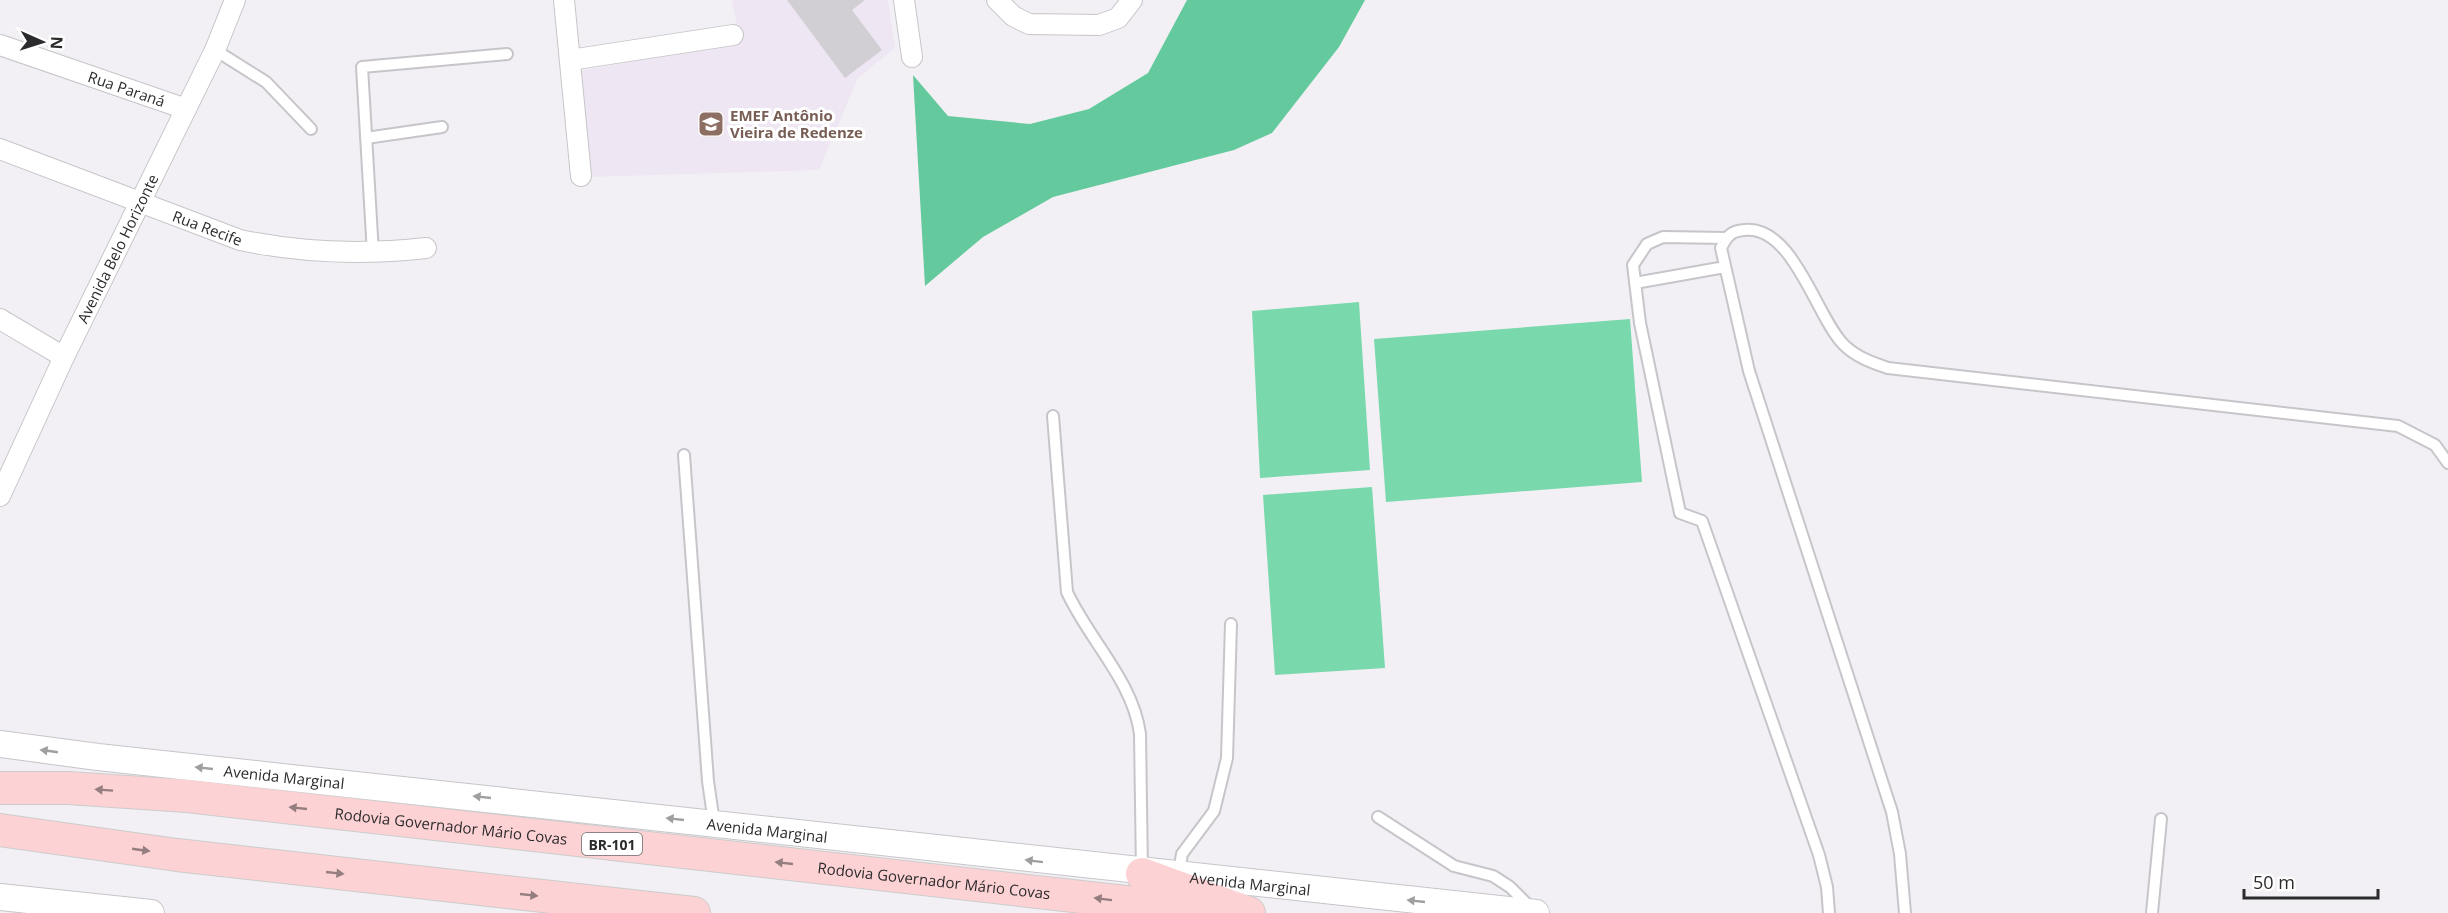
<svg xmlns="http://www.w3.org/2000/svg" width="2448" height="913" font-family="'Open Sans',sans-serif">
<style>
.built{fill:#eee7f3}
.green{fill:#7ad8ad}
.forest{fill:#64ca9d}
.building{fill:#d2cfd4}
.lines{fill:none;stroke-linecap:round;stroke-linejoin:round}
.service-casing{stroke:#c7c5c9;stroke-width:14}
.minor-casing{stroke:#c7c5c9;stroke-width:22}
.tertiary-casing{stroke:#c7c5c9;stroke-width:28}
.primary-casing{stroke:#ccc;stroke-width:34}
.service{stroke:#fff;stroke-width:10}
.minor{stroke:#fff;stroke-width:20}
.tertiary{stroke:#fff;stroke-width:26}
.primary{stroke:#fdd2d4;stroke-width:32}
.oneway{fill:#a09fa0}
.oneway2{fill:#947e80}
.labels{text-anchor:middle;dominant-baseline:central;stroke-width:6;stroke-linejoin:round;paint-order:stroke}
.shield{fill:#fff;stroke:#6b6a6b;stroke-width:1.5}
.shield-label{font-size:14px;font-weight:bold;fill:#2b2a2c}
.street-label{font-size:15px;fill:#2b2a2c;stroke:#fff}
.education-label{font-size:15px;font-weight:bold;fill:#785e54;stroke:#fff;text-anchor:start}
</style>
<rect width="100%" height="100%" fill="#f2f0f4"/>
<path class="built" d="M732,0H888L895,48L858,78L819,170L588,177L579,71L740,42Z"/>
<path class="green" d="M1359,302L1370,470L1260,478L1252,311Z
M1630,319L1642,482L1386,502L1374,339Z
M1372,487L1385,668L1275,675L1263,495Z"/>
<path class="forest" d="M1187,0H1365L1339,47L1272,133L1234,150L1053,197L983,237L925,286L913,75L948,116L1030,124L1089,109L1148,73Z"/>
<path class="building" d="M787,0H865L852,10L882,50L845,78Z"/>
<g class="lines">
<g class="service-casing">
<path id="service" d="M215,50L266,82L311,129
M366,138L442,127
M1726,238L1663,237L1647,244L1633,265L1640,323L1680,513L1702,521L1819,855L1827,887L1829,913
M373,254L362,67L507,54
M1635,283L1725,267
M1053,416L1067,592C1089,640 1133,681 1140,734L1142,873
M684,455L708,781L714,823
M1378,817L1454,866L1493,876L1510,887L1531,908
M1178,877L1182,854L1214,811L1227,758L1231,624
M1905,913L1900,854L1892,812L1749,371L1721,248C1727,236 1731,231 1744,230C1793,224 1816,317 1844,345C1856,357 1873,363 1888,368L2398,426L2435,445L2448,463
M2152,913L2161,819"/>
</g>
<g class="minor-casing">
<g id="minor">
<path d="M564,0L581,176"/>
<path d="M904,0L912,57"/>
<path d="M997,0L1013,16L1029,24L1099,25L1118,18L1132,0"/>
<path id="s1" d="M0,45L186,109"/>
<path d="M570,60L733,35"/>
<path id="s2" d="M0,149L240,240C302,253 363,255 426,248"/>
<path d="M0,319L64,357"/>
<path id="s3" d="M0,496L64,357L215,50L235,0"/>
</g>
</g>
<g class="tertiary-casing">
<g id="tertiary">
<path id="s4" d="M0,744L98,757C578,807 1057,865 1536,913"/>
<path d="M0,897L151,913"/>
</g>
</g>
<g class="primary-casing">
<g id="primary">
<path id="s5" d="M0,788H68L187,796L1224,913"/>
<path d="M0,830L177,855L694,913"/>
<path d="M1142,874L1249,913"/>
</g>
</g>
<use href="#service" class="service"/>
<use href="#minor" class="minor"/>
<use href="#tertiary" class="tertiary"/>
<use href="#primary" class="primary"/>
</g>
<defs><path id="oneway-solid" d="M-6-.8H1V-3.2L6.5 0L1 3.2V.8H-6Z" transform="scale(1.5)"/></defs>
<g class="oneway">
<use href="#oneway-solid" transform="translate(49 751) rotate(-172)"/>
<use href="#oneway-solid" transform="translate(204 768) rotate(-174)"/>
<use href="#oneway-solid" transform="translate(482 797) rotate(-174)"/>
<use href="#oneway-solid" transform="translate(675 819) rotate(-174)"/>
<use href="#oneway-solid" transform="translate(1034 861) rotate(-173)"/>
<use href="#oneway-solid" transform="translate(1416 901) rotate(-174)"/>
</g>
<g class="oneway2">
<use href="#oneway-solid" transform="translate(104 790) rotate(-176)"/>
<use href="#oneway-solid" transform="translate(298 808) rotate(-174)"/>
<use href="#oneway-solid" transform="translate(141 850) rotate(8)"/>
<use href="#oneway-solid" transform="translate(784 863) rotate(-174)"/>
<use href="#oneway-solid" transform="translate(335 873) rotate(6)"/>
<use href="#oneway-solid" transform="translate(529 895) rotate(6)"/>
<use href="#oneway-solid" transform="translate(1103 899) rotate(-173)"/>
</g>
<defs>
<g id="school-square" transform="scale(1.35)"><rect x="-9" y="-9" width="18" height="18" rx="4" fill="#8d6e63" stroke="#fff"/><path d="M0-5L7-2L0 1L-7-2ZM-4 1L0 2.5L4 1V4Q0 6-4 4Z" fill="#fff"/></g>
</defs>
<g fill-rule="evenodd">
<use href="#school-square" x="711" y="124"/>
</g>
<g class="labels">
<rect class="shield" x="582" y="833" width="60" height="22" rx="4.5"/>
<g class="shield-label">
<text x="612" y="844">BR-101</text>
</g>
<g class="street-label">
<text stroke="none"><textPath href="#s1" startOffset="134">Rua Paraná</textPath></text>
<text stroke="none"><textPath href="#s2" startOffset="222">Rua Recife</textPath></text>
<text stroke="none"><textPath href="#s3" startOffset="274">Avenida Belo Horizonte</textPath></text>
<text stroke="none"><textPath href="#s4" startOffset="286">Avenida Marginal</textPath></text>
<text stroke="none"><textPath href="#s5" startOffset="453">Rodovia Governador Mário Covas</textPath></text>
<text stroke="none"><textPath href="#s4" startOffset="772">Avenida Marginal</textPath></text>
<text stroke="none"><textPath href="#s5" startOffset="939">Rodovia Governador Mário Covas</textPath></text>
<text stroke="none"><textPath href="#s4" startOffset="1258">Avenida Marginal</textPath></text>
</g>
<g class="education-label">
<text x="730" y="115">EMEF Antônio<tspan x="730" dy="17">Vieira de Redenze</tspan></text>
</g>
</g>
<g transform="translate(42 42) rotate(93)" stroke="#ffffff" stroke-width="4.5" paint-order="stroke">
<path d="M0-4.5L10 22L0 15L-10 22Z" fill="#2b2a2c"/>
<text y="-9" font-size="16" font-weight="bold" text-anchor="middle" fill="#2b2a2c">N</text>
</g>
<path d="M2244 889v9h134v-9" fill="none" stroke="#2b2a2c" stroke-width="3"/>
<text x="2253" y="889" font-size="18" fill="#2b2a2c" stroke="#ffffff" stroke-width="4.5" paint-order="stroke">50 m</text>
</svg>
